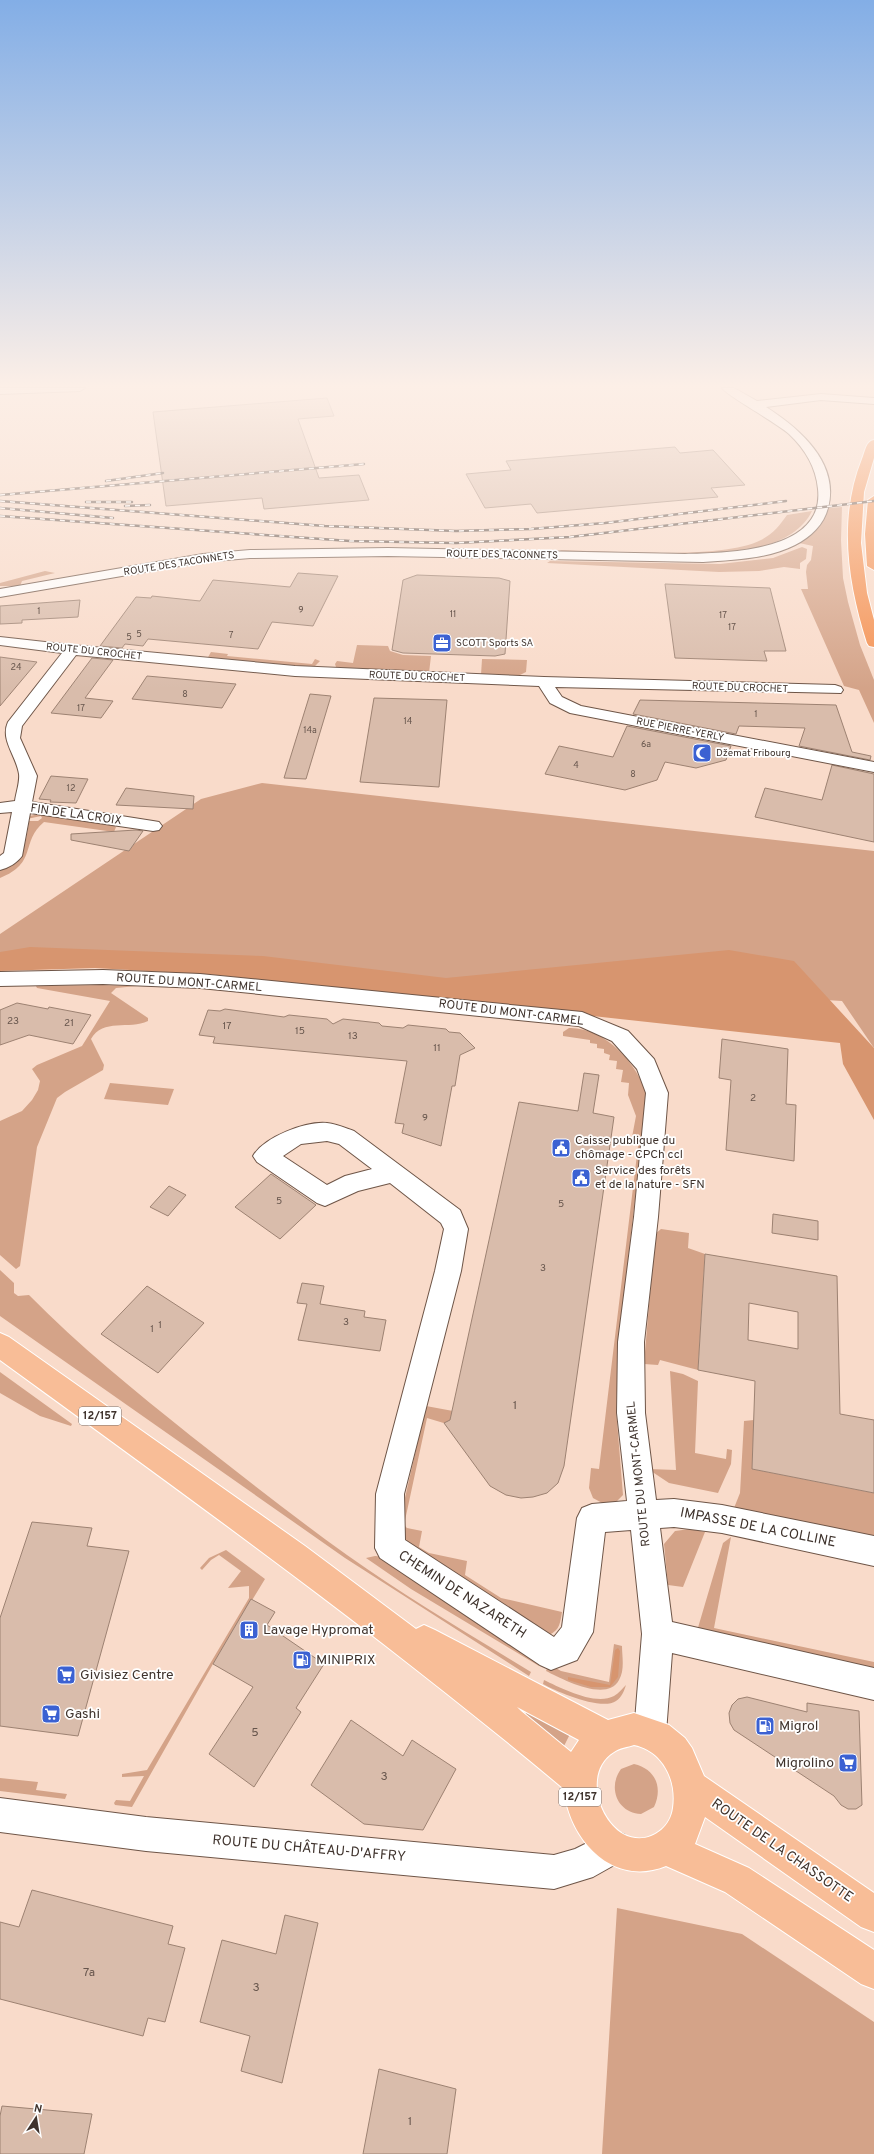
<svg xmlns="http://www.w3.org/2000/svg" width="874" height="2154" font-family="Overpass,sans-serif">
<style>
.green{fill:#d4a388}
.forest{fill:#d7956f}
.building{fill:#d9bcab;stroke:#9d8272;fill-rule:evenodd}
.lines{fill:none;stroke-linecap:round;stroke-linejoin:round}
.minor-casing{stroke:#6e5547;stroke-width:2}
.major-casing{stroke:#fff;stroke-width:2}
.highway-casing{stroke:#fff;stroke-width:2}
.minor{fill:#fff;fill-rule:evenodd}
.major{fill:#f8bd97;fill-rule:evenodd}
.highway{fill:#f49152;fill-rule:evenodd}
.rail-casing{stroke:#5f5048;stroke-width:2.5}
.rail{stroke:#fff;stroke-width:1.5;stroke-dasharray:5;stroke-linecap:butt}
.labels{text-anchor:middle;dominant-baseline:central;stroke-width:3.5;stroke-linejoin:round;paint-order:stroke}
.far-number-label{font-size:9px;fill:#66554c}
.far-street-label{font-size:10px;fill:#3f332d;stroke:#fff}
.far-poi-label{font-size:10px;fill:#3f332d;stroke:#fff;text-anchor:start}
.number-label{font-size:10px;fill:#66554c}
.shield{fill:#fff;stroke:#79706c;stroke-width:1}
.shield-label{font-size:11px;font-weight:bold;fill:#3f332d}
.street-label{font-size:12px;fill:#3f332d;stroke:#fff}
.poi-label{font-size:12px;fill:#3f332d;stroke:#fff;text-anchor:start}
.near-number-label{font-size:12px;fill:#66554c}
.near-street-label{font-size:14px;fill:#3f332d;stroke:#fff}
.near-poi-label{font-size:14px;fill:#3f332d;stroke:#fff;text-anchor:start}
</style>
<rect width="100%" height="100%" fill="#f9dbca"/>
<path class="green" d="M842,507L841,540L843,578L848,602L860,645L874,680V723L859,690L844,686L801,589H808L806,572L807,565L811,560L813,546L799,543L818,528L829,508Z
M812,511C787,562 691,554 644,554C615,553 587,552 559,552L561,550C607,551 724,560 761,540C773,534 780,525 787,515Z
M802,547L807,549L806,559L800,563V569L784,567L759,571L719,572L547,563L550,561L720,564L773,558Z
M45,571L55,573L22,581L20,586H0V583Z
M357,645L388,646L390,651L403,655L431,656L429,673L341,670L336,667L335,664L337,661L353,663Z
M211,652L228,654L227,656L312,664L315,659L320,661L315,666L308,668L207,659Z
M482,659L527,660L526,672L518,676L481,675Z
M262,783L874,851V1048L842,1001L652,989L0,959V934L201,799Z
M40,814L113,825L116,827L114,832L44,822C20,842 38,863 0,878V871C25,855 24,850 29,823H25L26,821H38L42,818L41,816L27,819L29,816Z
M101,985L137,986L116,988L111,993L148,1018V1021C129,1030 103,1018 91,1039L104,1065L103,1070L65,1092L57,1098L37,1147L20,1266L16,1269L0,1255V1121L22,1111L32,1100L38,1090L40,1081L32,1069L37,1065L82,1046L110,1001L37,988L36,986Z
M569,1028C605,1027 638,1064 647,1096L620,1329L616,1409L623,1495L616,1502L604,1504L593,1498L589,1488L591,1468L599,1469L639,1138L632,1137L636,1116L628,1095L629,1083L621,1082L623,1070L616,1069L617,1061L609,1060L610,1055L604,1053V1049L597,1048V1044L590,1043V1040L563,1036V1032Z
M110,1083L174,1089L168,1105L104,1099Z
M661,1229L689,1233L688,1248L705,1254L698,1370L660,1360L658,1365L644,1364L655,1234Z
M0,1270L14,1283V1293L18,1296L29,1295C79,1346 135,1391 191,1436C242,1476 294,1517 347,1555C406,1597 469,1634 531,1672L529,1676L345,1558L0,1316Z
M670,1371L683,1374L698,1381L695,1453L726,1459L727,1449L732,1450L731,1464L718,1493L669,1483L648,1469L676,1470Z
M0,1372L72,1424L71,1426L40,1416L0,1393Z
M426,1406L453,1411L449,1423L447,1424L427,1418L404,1525L407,1528L422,1531L419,1547L429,1553L467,1561L465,1575L501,1598L562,1612C560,1623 560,1630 549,1635L402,1541L399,1524Z
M754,1420L752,1469L874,1493V1542L732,1513L740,1493L744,1421Z
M690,1529L705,1532L683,1587L668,1585L664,1544L675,1531Z
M731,1537L714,1628L874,1662V1670L697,1631L723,1543Z
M226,1550L265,1579L213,1664L132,1807L115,1805L114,1803L116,1800L130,1801L144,1776L122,1777V1774L147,1770L249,1598V1586L228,1588L241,1571L219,1555L211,1560L202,1570L200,1568L209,1558Z
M375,1556L386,1557L542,1659L539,1666L411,1589L366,1558Z
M614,1644L622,1646C622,1656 625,1670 619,1680C607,1703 562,1679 546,1671L549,1664L561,1671L609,1682Z
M544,1680C561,1688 595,1706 614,1696C619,1693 623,1688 626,1685C624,1691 622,1697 616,1701C602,1711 557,1692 543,1684Z
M527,1711L571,1732L564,1746L524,1717Z
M634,1764C656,1769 663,1788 654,1807L641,1814C618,1813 607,1788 621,1769Z
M0,1778L38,1782L36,1790L67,1794L65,1799L0,1791Z
M617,1908L742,1934L874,2022V2154H602Z"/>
<path class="forest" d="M30,947L263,956L446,978L729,950L794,961L874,1048V1120L843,1064L840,1043L217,975L95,968L0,971V952Z
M618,1648L620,1651L618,1677L610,1687H591L568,1680V1677L610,1685L615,1650Z"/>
<path class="building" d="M327,398L334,416L298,419L319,478L359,475L369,500L264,509L262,498L166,506L153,412Z
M675,447L680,453L713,450L745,485L711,488L718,497L537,513L531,504L485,508L466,474L511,470L506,461Z
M298,573L338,576L313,626L272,622L258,649L148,639L143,646L125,644L122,648L100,646L136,597L151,598L152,596L200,601L213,580L290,587Z
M417,575L499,578L510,581L505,654L495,656L403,653L392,650L403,580Z
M665,584L770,588L786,651H764L767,661L675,658Z
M80,600L78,617L22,620V623L0,624V606Z
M0,657L37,662L0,706Z
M92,658L113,660L85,698L113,701L101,718L51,713Z
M147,676L236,684L222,708L132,699Z
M310,694L331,696L306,779L284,778Z
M374,698L447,700L439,787L360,782Z
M640,700L836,705L852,752L871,756L870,760L799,746L805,728L739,726L736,734L633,714Z
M627,726L731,746L726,760L696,768L665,762L657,780L625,790L545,774L559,746L613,757Z
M832,765L874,774V842L755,817L765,788L822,800Z
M51,776L88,779L76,803L50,802L51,800L39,799Z
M126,788L194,796L193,809L116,805Z
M136,830L143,831L129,851L71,840V834Z
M17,1003L48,1009L49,1007L91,1015L73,1044L29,1035L0,1045V1010Z
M225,1009L284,1017L289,1015L327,1019L333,1024L343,1019L379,1023L382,1026L403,1028L408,1025L446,1029L449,1032L460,1033L475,1048L460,1055L455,1086H452L441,1146L402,1133L404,1124L395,1123L407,1061L213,1043L215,1037L199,1035L208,1010L220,1011Z
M722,1039L788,1049L786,1104L796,1105L794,1161L726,1150L731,1080L719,1078Z
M584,1073L599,1075L593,1113L614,1117L564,1466L558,1483L547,1493L533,1497L521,1498L506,1495L490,1486L444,1423L450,1420L519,1102L578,1111Z
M271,1174L316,1205L280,1239L235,1207Z
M169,1186L186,1195L168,1216L150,1207Z
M773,1214L818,1221V1240L772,1233Z
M705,1254L837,1276L840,1414L874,1420V1493L752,1469L755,1381L698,1370ZM749,1303L798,1312V1349L748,1340Z
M302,1283L324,1286L320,1304L365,1311L364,1317L386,1320L380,1351L298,1340L307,1304L297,1303Z
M147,1286L204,1323L158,1373L101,1334Z
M32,1522L92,1528L87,1546L129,1551L78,1736L0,1726V1618Z
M251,1599L275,1612L267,1625L324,1664L296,1708L301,1712L254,1787L209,1754L253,1687L213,1664Z
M747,1697L807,1712V1703L859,1711L862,1805L856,1809H848L841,1805L834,1796L734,1730L730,1723L729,1713L732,1705L738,1699Z
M351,1720L403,1756L412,1740L456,1769L423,1830L364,1824L311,1785Z
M32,1890L173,1926L168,1944L185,1948L165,2022L148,2018L143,2036L0,1999V1922L19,1927Z
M285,1915L318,1923L282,2083L241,2071L250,2036L200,2022L222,1940L276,1954Z
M379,2069L456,2089L447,2154H363Z
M2,2106L92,2114L84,2154H0V2116Z"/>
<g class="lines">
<g class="minor-casing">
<path id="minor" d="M0,388H85L80,391L0,394Z
M722,388H734L757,401L821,394L874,398V404L821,400L766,407C799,428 840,463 828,508C824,524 811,537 795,545C768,559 733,560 703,562L388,556L250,558L203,562L0,597V589L203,554L250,550L388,548L685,554C727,553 825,552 818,489C816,467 805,449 789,434C777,423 726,395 722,388Z
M0,637L72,645L295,666L544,677L835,685L841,687L843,690L841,693L555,687L562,697L581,706L874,762V772L570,713L550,703L539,686L295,676L76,655L22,726L20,738L37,776L32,802L153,821L159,822L162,826L159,830L153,831L30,813L22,856C17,863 8,868 0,870V856L4,853L12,812L0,813V803L15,801C16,793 20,782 19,774C16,755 0,740 8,722L62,653L0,645Z
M103,970L200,974L582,1012L628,1031L654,1059L668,1093L658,1217L644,1342L645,1413L656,1500L674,1499L722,1505L874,1536V1566L722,1533L674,1527L660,1528L672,1622L874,1668V1700L672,1653L666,1733L662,1745L650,1749L638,1745L634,1733L642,1634L631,1530L605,1532L593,1632L577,1660L551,1670L540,1665L380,1558L375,1548L376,1494L435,1271L444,1229L441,1223L390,1183L358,1191L325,1206L317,1203L257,1162L253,1156C264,1137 306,1121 327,1123C336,1124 346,1128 354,1131L460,1210L468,1229L461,1271L404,1494L405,1540L554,1637L562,1627L577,1518L582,1508L592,1504L627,1501L617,1413L618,1342L634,1217L646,1093L637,1069L612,1041L579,1026L200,988L103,984L0,986V972ZM327,1141L339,1144L372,1169L345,1176L327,1185L283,1156L301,1144Z
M0,1798L146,1817L554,1855L575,1849L613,1830L625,1835L630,1847L625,1859L593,1877L554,1889L146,1851L0,1832Z"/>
</g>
<g class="major-casing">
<path id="major" d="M0,1333L9,1337L305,1546L416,1629L424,1625L435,1630L608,1720L634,1713L669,1725L685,1738L692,1748L704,1776L874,1893V1932L861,1927L705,1817L695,1844L749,1868L874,1950V1989L861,1984L725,1892L666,1866C612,1888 569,1839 564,1789C383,1637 191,1499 0,1360ZM517,1707L579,1740L571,1752L521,1711ZM634,1745C663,1751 677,1780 673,1808C670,1831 645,1846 623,1834C597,1819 584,1770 614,1752C619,1748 628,1747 634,1745Z"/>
</g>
<g class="highway-casing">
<path id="highway" d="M874,440V458L864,492L861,543L867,593L874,620V647L869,646L867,643C848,583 838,519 862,459C865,452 866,441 874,440Z
M874,496V570L867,566L865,534L868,500Z"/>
</g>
<use href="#minor" class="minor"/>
<use href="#major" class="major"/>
<use href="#highway" class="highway"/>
<g class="rail-casing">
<path id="rail" d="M106,481L163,473
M0,495L364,464
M0,501L325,526L456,531L531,529L605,523L786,501
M86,502H132
M125,506L150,505
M0,508L113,518
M0,516L350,541L456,543L570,537L874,501"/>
</g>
<use href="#rail" class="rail"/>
</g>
<linearGradient id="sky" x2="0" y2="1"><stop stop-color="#83aee6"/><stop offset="0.56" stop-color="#fcefe7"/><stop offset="1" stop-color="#fcefe7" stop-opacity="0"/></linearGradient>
<rect width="874" height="689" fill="url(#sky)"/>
<defs>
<g id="office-square" transform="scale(1)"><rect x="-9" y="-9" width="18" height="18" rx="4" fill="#3b61d2" stroke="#fff"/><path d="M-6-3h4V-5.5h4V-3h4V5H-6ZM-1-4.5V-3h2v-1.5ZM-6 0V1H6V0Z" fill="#fff"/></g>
<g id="mosque-square" transform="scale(1)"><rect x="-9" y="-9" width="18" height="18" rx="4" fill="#3b61d2" stroke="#fff"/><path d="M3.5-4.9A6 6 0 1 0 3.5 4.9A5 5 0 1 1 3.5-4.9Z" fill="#fff"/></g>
<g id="civic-square" transform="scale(1)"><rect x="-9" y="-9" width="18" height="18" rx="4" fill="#3b61d2" stroke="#fff"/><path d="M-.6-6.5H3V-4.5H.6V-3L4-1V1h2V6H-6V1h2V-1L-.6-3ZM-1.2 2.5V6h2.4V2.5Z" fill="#fff"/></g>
<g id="building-square" transform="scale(1)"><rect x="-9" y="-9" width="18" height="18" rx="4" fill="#3b61d2" stroke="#fff"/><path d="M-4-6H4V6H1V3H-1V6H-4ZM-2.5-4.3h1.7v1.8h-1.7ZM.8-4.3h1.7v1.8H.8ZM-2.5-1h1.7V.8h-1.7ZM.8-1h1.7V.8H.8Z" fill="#fff"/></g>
<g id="fuel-square" transform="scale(1)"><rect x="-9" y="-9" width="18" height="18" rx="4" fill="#3b61d2" stroke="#fff"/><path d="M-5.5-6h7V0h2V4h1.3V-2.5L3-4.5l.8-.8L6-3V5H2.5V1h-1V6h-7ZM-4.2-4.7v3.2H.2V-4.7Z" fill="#fff"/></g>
<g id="supermarket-square" transform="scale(1)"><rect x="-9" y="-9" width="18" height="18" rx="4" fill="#3b61d2" stroke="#fff"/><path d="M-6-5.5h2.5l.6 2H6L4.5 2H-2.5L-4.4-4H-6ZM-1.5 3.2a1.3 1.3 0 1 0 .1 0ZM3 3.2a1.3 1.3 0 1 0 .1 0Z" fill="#fff"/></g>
</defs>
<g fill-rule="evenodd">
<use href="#office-square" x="442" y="643"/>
<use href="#mosque-square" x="702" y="753"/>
<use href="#civic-square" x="561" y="1148"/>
<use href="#civic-square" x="581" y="1178"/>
<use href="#building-square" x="249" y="1630"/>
<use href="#fuel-square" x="302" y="1660"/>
<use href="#supermarket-square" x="66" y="1675"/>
<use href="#supermarket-square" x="51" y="1714"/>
<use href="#fuel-square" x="765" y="1726"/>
<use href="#supermarket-square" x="848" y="1763"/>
</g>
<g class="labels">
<g class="far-number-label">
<text x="301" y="610">9</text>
<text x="39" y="611">1</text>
<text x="453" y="614">11</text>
<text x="723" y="615">17</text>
<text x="732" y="627">17</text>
<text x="139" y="634">5</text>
<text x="231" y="635">7</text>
<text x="129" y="637">5</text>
<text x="16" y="667">24</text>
<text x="185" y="694">8</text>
<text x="81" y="708">17</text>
<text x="756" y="714">1</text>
<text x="408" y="721">14</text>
<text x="310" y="730">14a</text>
<text x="646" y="744">6a</text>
<text x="576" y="765">4</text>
<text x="633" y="774">8</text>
<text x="71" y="788">12</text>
</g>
<g class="far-street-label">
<text transform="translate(502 555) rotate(1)">ROUTE DES TACONNETS</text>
<text transform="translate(179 564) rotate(-9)">ROUTE DES TACONNETS</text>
<text transform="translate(94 652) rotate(6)">ROUTE DU CROCHET</text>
<text transform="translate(417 677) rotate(2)">ROUTE DU CROCHET</text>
<text transform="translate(740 688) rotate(2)">ROUTE DU CROCHET</text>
<text transform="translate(680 730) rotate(11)">RUE PIERRE-YERLY</text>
</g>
<g class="far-poi-label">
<text x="456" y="643">SCOTT Sports SA</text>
<text x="716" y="753">Džemat Fribourg</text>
</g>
<g class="number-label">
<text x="13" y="1021">23</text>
<text x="69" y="1023">21</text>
<text x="227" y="1026">17</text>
<text x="300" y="1031">15</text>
<text x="353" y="1036">13</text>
<text x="437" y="1048">11</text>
<text x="753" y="1098">2</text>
<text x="425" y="1118">9</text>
<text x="279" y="1201">5</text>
<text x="561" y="1204">5</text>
<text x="543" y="1268">3</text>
<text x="346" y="1322">3</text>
<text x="160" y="1325">1</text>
<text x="152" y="1329">1</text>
</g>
<g class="shield">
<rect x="79" y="1407" width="42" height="18" rx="3"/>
<rect x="559" y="1788" width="42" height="18" rx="3"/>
</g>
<g class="shield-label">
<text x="100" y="1416">12/157</text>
<text x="580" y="1797">12/157</text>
</g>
<g class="street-label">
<text transform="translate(76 815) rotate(8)">FIN DE LA CROIX</text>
<text transform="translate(189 983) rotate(4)">ROUTE DU MONT-CARMEL</text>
<text transform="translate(511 1013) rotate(7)">ROUTE DU MONT-CARMEL</text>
<text transform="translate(639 1474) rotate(-96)">ROUTE DU MONT-CARMEL</text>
</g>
<g class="poi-label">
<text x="575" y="1141">Caisse publique du<tspan x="575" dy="14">chômage - CPCh ccl</tspan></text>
<text x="595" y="1171">Service des forêts<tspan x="595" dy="14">et de la nature - SFN</tspan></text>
</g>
<g class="near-number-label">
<text x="515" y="1406">1</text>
<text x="255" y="1733">5</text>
<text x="384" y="1777">3</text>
<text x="89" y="1973">7a</text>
<text x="256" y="1988">3</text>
<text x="410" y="2122">1</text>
</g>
<g class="near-street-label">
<text transform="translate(758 1528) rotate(11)">IMPASSE DE LA COLLINE</text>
<text transform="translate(462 1595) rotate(33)">CHEMIN DE NAZARETH</text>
<text transform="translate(309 1849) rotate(5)">ROUTE DU CHÂTEAU-D'AFFRY</text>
<text transform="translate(782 1851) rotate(35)">ROUTE DE LA CHASSOTTE</text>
</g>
<g class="near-poi-label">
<text x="263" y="1630">Lavage Hypromat</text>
<text x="316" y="1660">MINIPRIX</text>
<text x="80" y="1675">Givisiez Centre</text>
<text x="65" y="1714">Gashi</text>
<text x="779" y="1726">Migrol</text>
<text x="834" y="1763" text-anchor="end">Migrolino</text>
</g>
</g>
<g transform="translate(36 2118) rotate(12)" stroke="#ffffff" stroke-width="3" paint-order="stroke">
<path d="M0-3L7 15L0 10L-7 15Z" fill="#3f332d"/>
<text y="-6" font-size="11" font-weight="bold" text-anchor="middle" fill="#3f332d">N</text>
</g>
</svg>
